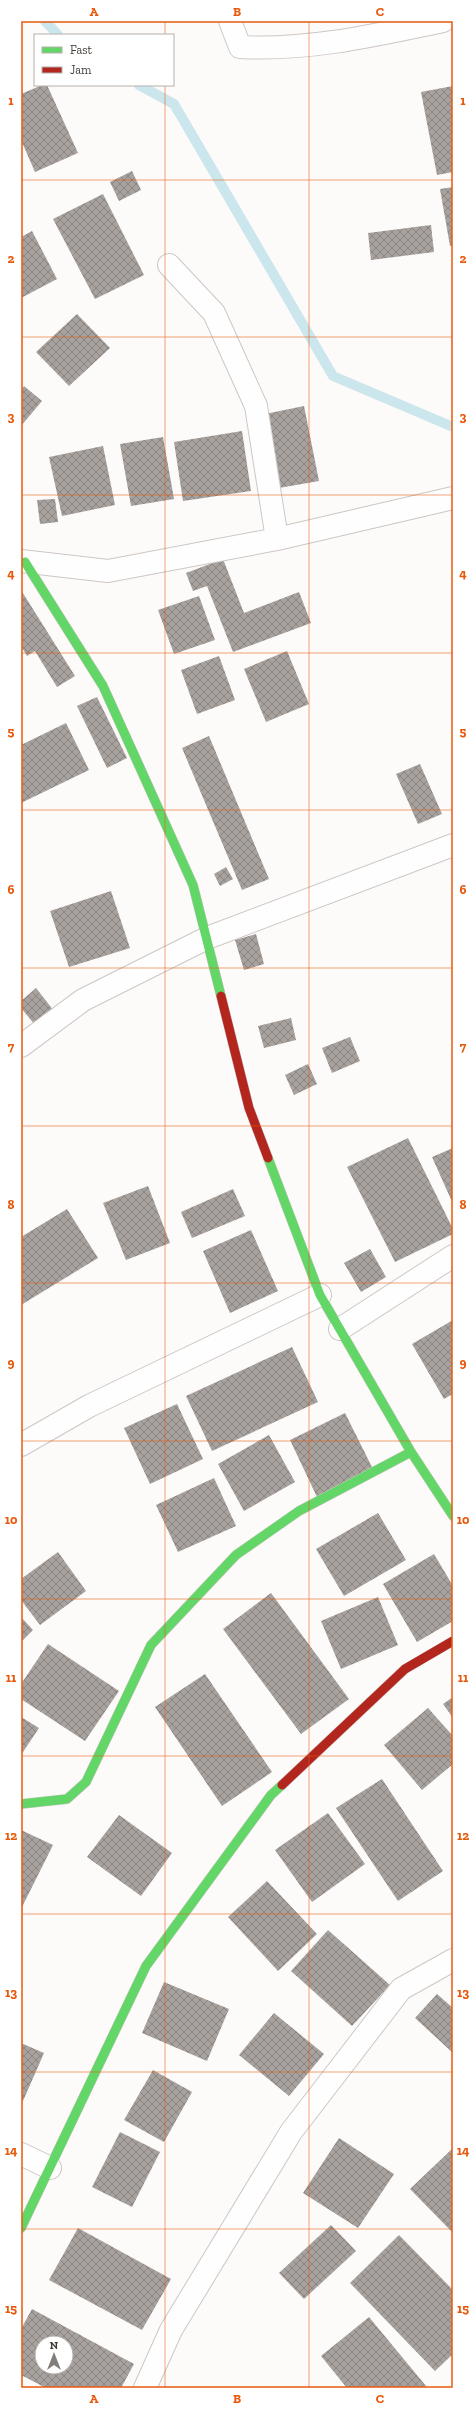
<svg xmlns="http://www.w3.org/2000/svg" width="474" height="2409" font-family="'Zilla Slab',serif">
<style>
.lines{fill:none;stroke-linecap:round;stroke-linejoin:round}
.stream{stroke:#cbe6ec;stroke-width:10}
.building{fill:url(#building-cross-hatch);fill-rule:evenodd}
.street-casing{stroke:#ccc7c4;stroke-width:24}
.fast-casing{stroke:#ccc7c4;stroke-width:10}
.jam-casing{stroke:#ccc7c4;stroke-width:10}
.street{stroke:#fffefe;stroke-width:22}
.fast{stroke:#63d668;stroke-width:9}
.jam{stroke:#b3261e;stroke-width:9}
.grid{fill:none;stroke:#e8590c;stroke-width:1;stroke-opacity:0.55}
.neatline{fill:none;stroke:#e8590c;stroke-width:1.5}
.grid-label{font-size:13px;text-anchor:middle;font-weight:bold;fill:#e8590c}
</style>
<defs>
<pattern id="building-cross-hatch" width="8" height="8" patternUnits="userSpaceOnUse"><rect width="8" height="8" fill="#a8a29e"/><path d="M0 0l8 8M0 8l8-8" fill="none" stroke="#8a8582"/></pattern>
</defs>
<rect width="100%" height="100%" fill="#fdfbf9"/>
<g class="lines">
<path class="stream" d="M45,21L58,35
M139,85L174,104L333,376L453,427"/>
</g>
<path class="building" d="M42,85H47L78,153L35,172L21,140V94Z
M453,86V172L437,175L421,92Z
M132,171L141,190L119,201L110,182Z
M453,187V245L450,246L440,189Z
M103,194L144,275L95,299L53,219Z
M431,225L434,252L371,260L368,233Z
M32,231L57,279L21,298V237Z
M77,314L110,348L69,386L36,352Z
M24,386L42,401L21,426V390Z
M304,406L319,481L279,488L265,414Z
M242,431L251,491L183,501L174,442Z
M163,437L174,499L131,506L120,444Z
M103,446L115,505L62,516L49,457Z
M55,499L58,522L40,524L37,500Z
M223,559L244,613L299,592L311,623L233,652L207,586L193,591L186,573Z
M21,590L75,676L57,687L35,651L27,656L21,646Z
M199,596L215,640L174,654L158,610Z
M287,651L309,704L266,722L244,669Z
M219,656L235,700L197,714L181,670Z
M97,697L127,758L107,768L77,706Z
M66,723L89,770L21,803V745Z
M209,736L269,879L242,890L182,748Z
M420,764L442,814L418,824L396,774Z
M226,867L233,879L220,886L214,874Z
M111,891L130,948L69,967L50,911Z
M256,934L264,964L244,970L235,940Z
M36,988L54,1011L35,1025L21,1008V1001Z
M291,1018L296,1040L264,1048L258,1026Z
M350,1037L360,1061L332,1073L322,1048Z
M308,1064L317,1084L294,1095L285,1075Z
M408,1138L453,1229V1234L395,1262L347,1167Z
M453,1148V1204L432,1157Z
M148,1186L170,1243L126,1260L103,1203Z
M233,1189L245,1216L192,1238L181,1212Z
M67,1209L98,1258L21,1305V1237Z
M251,1230L278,1291L230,1313L203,1251Z
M370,1249L386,1277L361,1292L344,1263Z
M453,1320V1394L444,1399L412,1344Z
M292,1347L318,1402L212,1451L186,1396Z
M177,1404L203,1459L150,1484L124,1428Z
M345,1413L373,1469L317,1497L290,1440Z
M269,1435L295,1482L244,1511L218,1464Z
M214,1478L236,1526L178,1552L156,1505Z
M378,1513L406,1560L344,1596L316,1549Z
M58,1552L86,1591L40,1625L21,1600V1579Z
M434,1554L453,1586V1621L417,1642L383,1584Z
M271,1593L349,1699L301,1734L223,1629Z
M378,1597L398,1645L341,1669L321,1621Z
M21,1617L33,1630L21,1642Z
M48,1644L119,1691L85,1741L21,1699V1684Z
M205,1674L272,1772L222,1806L155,1707Z
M453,1697V1718L443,1704Z
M428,1708L453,1736V1764L422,1790L384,1745Z
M21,1717L39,1728L21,1755Z
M382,1779L443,1871L398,1901L336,1808Z
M328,1813L365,1864L312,1902L275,1850Z
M119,1815L172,1853L141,1896L87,1857Z
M21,1830L53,1845L21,1909Z
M267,1881L317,1934L278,1971L228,1917Z
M328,1930L390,1985L352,2026L291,1971Z
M164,1982L229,2009L207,2061L142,2033Z
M437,1994L453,2008V2053L415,2018Z
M274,2013L324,2054L289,2096L239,2055Z
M21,2043L44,2053L23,2101L21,2100Z
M153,2070L192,2092L164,2142L124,2120Z
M120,2132L160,2152L132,2207L92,2187Z
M339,2138L394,2174L358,2228L303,2193Z
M453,2148V2233L410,2189Z
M331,2225L356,2251L304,2299L279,2273Z
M78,2228L171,2279L142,2330L49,2280Z
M399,2235L453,2290V2354L435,2371L350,2283Z
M32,2309L134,2364L121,2388H46L21,2375V2329ZM42,2343H66V2367H42Z
M369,2317L426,2386L424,2388H347L321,2356Z"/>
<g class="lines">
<g class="street-casing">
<path id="street" d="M230,21L240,47C308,51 376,35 443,21
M169,265L214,313L256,406L277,539
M21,561L108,571L277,539L453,498
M21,1046L83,1000L207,938L453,845
M340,1329L453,1256
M21,1445L89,1406L320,1295
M21,2154L50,2168
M145,2388L171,2330L291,2132L401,1989L453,1960"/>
</g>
<g class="fast-casing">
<path id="fast" d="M25,562L103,686L193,885L221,996
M268,1158L320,1295L411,1452L453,1516
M21,1804L67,1799L86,1782L151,1645L236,1555L299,1511L411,1452
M21,2228L146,1966L271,1795L282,1785"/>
</g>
<g class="jam-casing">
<path id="jam" d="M221,996L249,1108L268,1158
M282,1785L405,1669L453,1641"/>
</g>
<use href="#street" class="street"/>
<use href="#fast" class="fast"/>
<use href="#jam" class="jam"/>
</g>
<path class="grid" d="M165,21V35M309,21V2388M165,85V2388M21,180H453M21,337H453M21,495H453M21,653H453M21,810H453M21,968H453M21,1126H453M21,1283H453M21,1441H453M21,1599H453M21,1756H453M21,1914H453M21,2072H453M21,2229H453"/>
<rect width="474" height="2409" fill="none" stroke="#ffffff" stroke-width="44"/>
<rect x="34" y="34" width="140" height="52" fill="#ffffff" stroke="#b3b0ae"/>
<rect x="42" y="47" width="20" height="6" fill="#63d668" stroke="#b3b0ae"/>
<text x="70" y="54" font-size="12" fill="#413a34">Fast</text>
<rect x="42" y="67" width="20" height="6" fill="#b3261e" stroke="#b3b0ae"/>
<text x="70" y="74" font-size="12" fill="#413a34">Jam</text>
<g transform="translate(54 2355)"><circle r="19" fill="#ffffff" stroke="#b3b0ae"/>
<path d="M0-3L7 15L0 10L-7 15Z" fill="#837e79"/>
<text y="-6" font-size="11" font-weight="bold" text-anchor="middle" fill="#413a34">N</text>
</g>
<rect x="22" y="22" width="430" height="2365" class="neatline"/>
<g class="grid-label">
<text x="94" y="16">A</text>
<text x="237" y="16">B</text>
<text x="380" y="16">C</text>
<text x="11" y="105">1</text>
<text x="463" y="105">1</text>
<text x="11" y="263">2</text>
<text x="463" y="263">2</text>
<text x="11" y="421">3</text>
<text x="463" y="421">3</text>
<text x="11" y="578">4</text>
<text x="463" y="578">4</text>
<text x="11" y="736">5</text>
<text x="463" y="736">5</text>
<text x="11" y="894">6</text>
<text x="463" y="894">6</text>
<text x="11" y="1051">7</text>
<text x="463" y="1051">7</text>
<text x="11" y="1209">8</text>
<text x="463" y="1209">8</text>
<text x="11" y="1367">9</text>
<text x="463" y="1367">9</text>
<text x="11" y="1524">10</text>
<text x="463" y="1524">10</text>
<text x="11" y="1682">11</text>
<text x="463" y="1682">11</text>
<text x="11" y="1840">12</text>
<text x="463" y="1840">12</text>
<text x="11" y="1997">13</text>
<text x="463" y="1997">13</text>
<text x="11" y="2155">14</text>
<text x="463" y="2155">14</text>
<text x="11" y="2313">15</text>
<text x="463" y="2313">15</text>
<text x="94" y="2403">A</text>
<text x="237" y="2403">B</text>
<text x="380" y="2403">C</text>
</g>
</svg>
